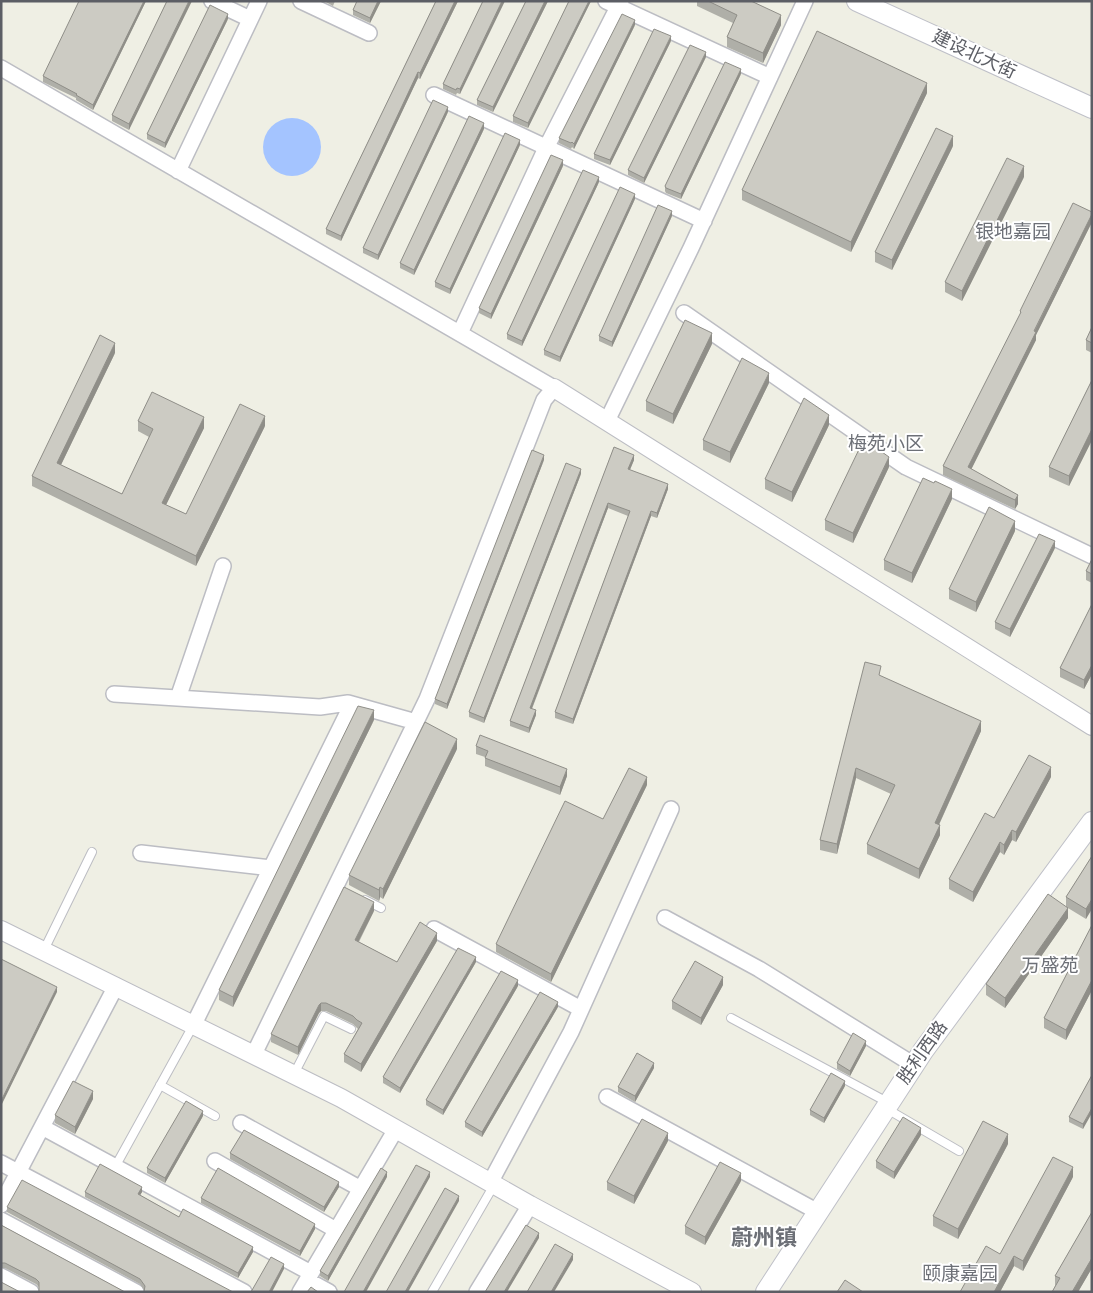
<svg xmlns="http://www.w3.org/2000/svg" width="1093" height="1293" font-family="'Alegreya Sans','Noto Sans SC',sans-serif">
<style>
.water{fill:#a4c4ff}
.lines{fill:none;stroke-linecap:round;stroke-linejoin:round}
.service-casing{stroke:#bcbdc3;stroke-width:10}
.minor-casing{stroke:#bcbdc3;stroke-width:18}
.tertiary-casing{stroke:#bcbdc3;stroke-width:20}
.secondary-casing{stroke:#bfc0c8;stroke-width:22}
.service{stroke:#fff;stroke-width:8}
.minor{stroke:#fff;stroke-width:15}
.tertiary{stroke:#fff;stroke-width:18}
.secondary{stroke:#fff;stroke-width:20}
.wall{fill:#afafa8}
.shaded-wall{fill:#8f8e88}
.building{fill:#cccbc3;stroke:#8f8e88}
.labels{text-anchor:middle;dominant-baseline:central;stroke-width:4;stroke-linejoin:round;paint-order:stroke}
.street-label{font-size:18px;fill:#5c5e65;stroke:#fff}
.neighbourhood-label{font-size:19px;fill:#6d7077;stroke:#fff}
.district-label{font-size:22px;font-weight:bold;fill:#6d7077;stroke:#fff}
</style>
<rect width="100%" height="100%" fill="#efefe4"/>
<path class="water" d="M263 147a29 29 0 1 1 58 0a29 29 0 1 1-58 0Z"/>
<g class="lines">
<g class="service-casing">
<path id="service" d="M365,900L381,908
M44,950L92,852
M731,1018L889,1103
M294,1074L324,1016L351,1029
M160,1085L215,1116
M887,1109L959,1151
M115,1167L194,1024
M432,1292L494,1185"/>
</g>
<g class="minor-casing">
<path id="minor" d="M212,1L250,19
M301,1L369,33
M606,1L770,77
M1,68L554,388L544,400L427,699L254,1054
M434,95L704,221
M178,171L259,1
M684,313L906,467L1092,556
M460,333L546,148L621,1
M607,421L691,248L805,1
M114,694L320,707L348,703L416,722
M178,698L223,566
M141,853L271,868
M665,918L759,969L914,1065
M434,929L581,1009
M194,1024L352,704
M607,1097L818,1212
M241,1123L361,1189
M42,1127L311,1273
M215,1161L336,1230
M1,1163L244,1292
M490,1183L571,1032L671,809
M1,1205L116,986
M1,1220L136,1292
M1,1276L31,1292
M307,1280L329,1292
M300,1292L396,1129
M477,1292L530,1205"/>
</g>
<g class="tertiary-casing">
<path id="tertiary" d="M554,388L1092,726
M1,930L341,1098L530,1205L692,1292"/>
</g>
<g class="secondary-casing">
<path id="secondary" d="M857,1L1092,108
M766,1292L923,1051L1092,822"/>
</g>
<use href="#service" class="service"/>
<use href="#minor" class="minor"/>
<use href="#tertiary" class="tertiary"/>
<use href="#secondary" class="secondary"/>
</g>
<path class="wall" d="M146,1L93,110L76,100V98L43,82V76Z
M167,1L129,130L112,121V115Z
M324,1H335L333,6Z
M381,1L370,23L353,15V10Z
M436,1H458L420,79L418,78L341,241L326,234V229Z
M483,1L460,94L457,93L456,95L443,89V84Z
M526,1H548L493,112L477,105V100Z
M569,1H591L528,128L513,122V116Z
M697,1H751L781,25L763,63L727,47V37L733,23L697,6Z
M228,19L165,148L147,139V134Z
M635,25L574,149L572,147L571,149L559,143V138Z
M671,41L610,165L594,159V154Z
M706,57L644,183L628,175V170Z
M741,74L681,199L666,193L665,191V186Z
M927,93L851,252L742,200V190Z
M448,112L378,260L363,253V248Z
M484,129L414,275L400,268V263Z
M520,145L450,294L435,287V282Z
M953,146L892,270L875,262V252Z
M563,166L491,319L479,313V308Z
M1024,177L962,301L945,292V282Z
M599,182L522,346L507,339V334Z
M635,199L560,362L544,355V350Z
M1092,212V222L1036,335V340L971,469L1018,495V504L1015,509L943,475V466L1020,315V311Z
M672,216L612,347L599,341V336Z
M1092,327V353L1086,350V340Z
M712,344L673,424L646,411V401Z
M115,353L61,465L122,494L149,437L138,431V421L204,428L166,505L186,514L265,426L196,566L32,486V476Z
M1092,380V440L1069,486L1049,477V467Z
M769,383L730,463L703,450V440Z
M829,425L792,502L765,489V479Z
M614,447L634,460L630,470L668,489L657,518L651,516L573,724L555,718V712L628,516L608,508L532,709L536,715L529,733L510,726V721Z
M544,460L447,709L435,704V699Z
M889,467L853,543L825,530V520Z
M581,474L484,723L469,717V712Z
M952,499L912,583L884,570V560Z
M1015,531L976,612L949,599V589Z
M1055,548L1010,637L995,629V622Z
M1092,559V583L1086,580V571Z
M1092,604V674L1084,689L1060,677V668Z
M881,676L981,731L939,825L940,835L919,879L867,854V844L891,794L856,778L837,854L820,850V840Z
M374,720L233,1007L219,1000V990Z
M476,746L567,776L560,795L485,766V757L476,754Z
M457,749L383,899L380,897L379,901L349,885V875Z
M1051,777L1016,842L1012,840L1004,855L1000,852L973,902L949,889V879L994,818Z
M647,785L551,982L496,952V944L603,819Z
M1092,856L1086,919L1068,908V918L1005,1008L986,995V984L1066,907V897Z
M374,911L359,942L397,962L437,941L361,1072L344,1062V1054L358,1029L353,1024L326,1011H321L319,1013L298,1055L271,1042V1034Z
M1092,925V990L1066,1040L1044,1028V1018Z
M476,962L400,1093L383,1083V1077Z
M723,985L701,1025L672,1009V1001Z
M518,986L443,1115L426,1105V1100Z
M558,1007L482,1137L465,1127V1122Z
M866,1046L850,1076L837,1069V1063Z
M654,1068L635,1102L618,1092V1087Z
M1092,1075L1083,1129L1069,1122V1117Z
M845,1086L824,1123L810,1115V1110Z
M93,1099L75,1134L55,1123V1115Z
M203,1116L165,1183L147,1173V1168Z
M921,1135L894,1179L876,1168V1161Z
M668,1141L634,1204L607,1190V1182Z
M1008,1144L958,1239L933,1226V1216Z
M230,1153L339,1187L324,1212L230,1159Z
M387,1177L328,1281L320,1276V1271Z
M1073,1177L1023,1271L1014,1266L1000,1292H960L1000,1254Z
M741,1181L705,1245L685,1234V1226Z
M85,1192H142L140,1195L179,1217L253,1252L238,1278L85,1197Z
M201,1198L315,1229L300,1256L201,1203Z
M7,1207L233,1292L144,1290L140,1284L7,1212Z
M1092,1212V1268L1078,1292H1052L1055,1286V1276Z
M1,1225L125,1292L39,1291V1287L36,1284L5,1268H1Z"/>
<path class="shaded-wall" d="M144,1H146L93,110V105Z
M189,1H192L129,130V124Z
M378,1H381L370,23V18Z
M455,1H458L420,79V73Z
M502,1H505L460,94V89Z
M545,1H548L493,112V107Z
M589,1H591L528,128V123Z
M228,14V19L165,148V143Z
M781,15V25L763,63V53Z
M635,20V25L574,149V144Z
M671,36V41L610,165V160Z
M706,52V57L644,183V178Z
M741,69V74L681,199V194Z
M418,72V78L341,241V236Z
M927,83V93L851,252V242Z
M448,107V112L378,260V255Z
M484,123V129L414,275V270Z
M953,136V146L892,270V260Z
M520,140V145L450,294V289Z
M563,160V166L491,319V314Z
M1024,166V177L962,301V291Z
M599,177V182L522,346V341Z
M635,194V199L560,362V357Z
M672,211V216L612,347V342Z
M1092,214V222L1036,335V340L968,476V467Z
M712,333V344L673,424V414Z
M115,343V353L57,473V463Z
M769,373V383L730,463V452Z
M829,415V425L792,502V492Z
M265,416V426L196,566V556Z
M204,417V428L162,513V503Z
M1092,429V440L1069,486V476Z
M544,455V460L447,709V704Z
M634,455V460L628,474V469Z
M889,457V467L853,543V533Z
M581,469V474L484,723V718Z
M668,484V489L657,518V513Z
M952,489V499L912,583V573Z
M1018,495V504L1015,509V500Z
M608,503V508L530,713V708Z
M651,511V516L573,724V719Z
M1015,521V531L976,612V602Z
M1055,541V548L1010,637V629Z
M1092,665V674L1084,689V680Z
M374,710V720L233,1007V997Z
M536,710V715L529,733V728Z
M981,721V731L935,833V823Z
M457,739V749L383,899V889Z
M1051,767V777L1016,842V832Z
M856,768V778L837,854V844Z
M567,769V776L560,795V787Z
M647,777V785L551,982V974Z
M940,825V835L919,879V869Z
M1012,830V840L1004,855V845Z
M1000,842V852L973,902V892Z
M380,887V897L379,901V890Z
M1092,899V909L1086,919V909Z
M374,902V911L355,948V940Z
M1068,908V918L1005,1008V998Z
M437,933V941L361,1072V1064Z
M476,957V962L400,1093V1088Z
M723,977V985L701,1025V1018Z
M518,980V986L443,1115V1110Z
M1092,980V990L1066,1040V1030Z
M57,987V992L1,1106V1101Z
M558,1002V1007L482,1137V1132Z
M321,1003V1011L319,1013L298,1055V1047L319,1005Z
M866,1041V1046L850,1076V1071Z
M654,1063V1068L635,1102V1096Z
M845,1081V1086L824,1123V1118Z
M93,1091V1099L75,1134V1127Z
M1092,1108V1113L1083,1129V1124Z
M203,1111V1116L165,1183V1178Z
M921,1128V1135L894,1179V1172Z
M668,1133V1141L634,1204V1196Z
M1008,1134V1144L958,1239V1229Z
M1073,1167V1177L1023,1271V1261Z
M387,1172V1177L328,1281V1276Z
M430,1172V1177L366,1292H363Z
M741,1173V1181L705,1245V1237Z
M339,1182V1187L324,1212V1207Z
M142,1187V1192L138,1199V1194Z
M459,1196V1201L408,1292H405Z
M315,1224V1229L300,1256V1251Z
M539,1233V1238L507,1292H504Z
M253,1247V1252L238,1278V1273Z
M573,1254V1260L554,1292H551Z
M1014,1256V1266L1000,1292H994Z
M1092,1258V1268L1078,1292H1072Z
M284,1264V1269L272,1292H269Z"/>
<path class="building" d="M79,1H144L93,105L76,95L77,94L43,76Z
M167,1H189L129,124L112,115Z
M357,1H378L370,18L353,10Z
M436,1H455L420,73L418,72L341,236L326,229Z
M483,1H502L460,89L457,88L456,90L443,84Z
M526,1H545L493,107L477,100Z
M569,1H589L528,123L513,116Z
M708,1H751L781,15L763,53L727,37L737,15Z
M210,5L228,14L165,143L147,134Z
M622,14L635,20L574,144L572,142L571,143L559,138Z
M654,29L671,36L610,160L594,154Z
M817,31L927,83L851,242L742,190Z
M690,45L706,52L644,178L628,170Z
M725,62L741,69L681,194L666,188L665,186Z
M433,100L448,107L378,255L363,248Z
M469,116L484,123L414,270L400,263Z
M936,128L953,136L892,260L875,252Z
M505,133L520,140L450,289L435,282Z
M551,155L563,160L491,314L479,308Z
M1007,158L1024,166L962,291L945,282Z
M583,170L599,177L522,341L507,334Z
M620,187L635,194L560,357L544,350Z
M1073,203L1092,212V214L1034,331L1036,332L968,467L1018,495L1015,500L943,466L1021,312L1020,311Z
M658,205L672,211L612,342L599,336Z
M685,320L712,333L673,414L646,401Z
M1092,327V343L1086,340Z
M100,335L115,343L57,463L122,494L153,429L138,421L152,392L204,417L162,503L186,514L240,404L265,416L196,556L32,476Z
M742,358L769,373L730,452L703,440Z
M1092,380V429L1069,476L1049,467Z
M804,398L829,415L792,492L765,479Z
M864,439L889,457L853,533L825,520Z
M614,447L634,455L628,469L668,484L657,513L651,511L573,719L555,712L630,511L608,503L530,708L536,710L529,728L510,721Z
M532,450L544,455L447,704L435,699Z
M566,463L581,469L484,718L469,712Z
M923,478L934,483L935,481L952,489L912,573L884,560Z
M989,507L1015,521L976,602L949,589Z
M1039,534L1055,541L1010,629L995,622Z
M1092,559V574L1086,571Z
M1092,604V665L1084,680L1060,668Z
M865,662L881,666L879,675L981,721L935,823L940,825L919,869L867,844L895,785L856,768L837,844L820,840Z
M358,706L374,710L233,997L219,990Z
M425,722L457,739L383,889L380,887L379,890L349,875Z
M480,735L567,769L560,787L485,758L488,751L476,746Z
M1029,755L1051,767L1016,832L1012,830L1004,845L1000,842L973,892L949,879L985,813L994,818Z
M629,768L647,777L551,974L496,944L565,801L603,819Z
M1092,856V899L1086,909L1066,897Z
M344,887L374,902L355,940L397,962L420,922L437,933L361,1064L344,1054L362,1023L357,1020L353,1016L326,1003H321L319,1005L298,1047L271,1034Z
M1048,894L1068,908L1005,998L986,984Z
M1092,925V980L1066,1030L1044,1018Z
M458,948L476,957L400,1088L383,1077Z
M1,959L57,987L1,1101Z
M695,961L723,977L701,1018L672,1001Z
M501,971L518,980L443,1110L426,1100Z
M540,992L558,1002L482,1132L465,1122Z
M853,1033L866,1041L850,1071L837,1063Z
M637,1053L654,1063L635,1096L618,1087Z
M831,1073L845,1081L824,1118L810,1110Z
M1092,1075V1108L1083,1124L1069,1117Z
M73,1081L93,1091L75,1127L55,1115Z
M186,1101L203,1111L165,1178L147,1168Z
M903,1117L921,1128L894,1172L876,1161Z
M642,1119L668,1133L634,1196L607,1182Z
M983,1121L1008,1134L958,1229L933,1216Z
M244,1130L339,1182L324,1207L230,1153Z
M1053,1157L1073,1167L1023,1261L1014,1256L994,1292H960L986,1246L1000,1254Z
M720,1162L741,1173L705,1237L685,1226Z
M100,1164L142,1187L138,1194L179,1217L183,1209L253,1247L238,1273L85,1192Z
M416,1165L430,1172L363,1292H344Z
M218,1168L315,1224L300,1251L201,1198Z
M381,1168L387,1172L328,1276L320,1271Z
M22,1180L233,1292H144L145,1286L140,1279L7,1207Z
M445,1188L459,1196L405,1292H386Z
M1092,1212V1258L1072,1292H1052L1060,1278L1055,1276Z
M1,1225L125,1292H39V1282L36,1279L5,1263H1Z
M526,1225L539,1233L504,1292H485Z
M555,1244L573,1254L551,1292H527Z
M271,1257L284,1264L269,1292H251Z
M845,1280L863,1292H837Z
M1,1282L20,1292H1Z
M311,1287L318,1292H307Z"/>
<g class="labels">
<g class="street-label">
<text transform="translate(974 55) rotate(25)">建设北大街</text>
<text transform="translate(923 1053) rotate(-55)">胜利西路</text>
</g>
<g class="neighbourhood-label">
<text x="1013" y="232">银地嘉园</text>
<text x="886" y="444">梅苑小区</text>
<text x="1050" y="966">万盛苑</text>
<text x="960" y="1274">颐康嘉园</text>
</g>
<g class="district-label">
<text x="764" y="1238">蔚州镇</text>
</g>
</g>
<rect width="1093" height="1293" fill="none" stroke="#5c5e65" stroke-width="5"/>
</svg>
